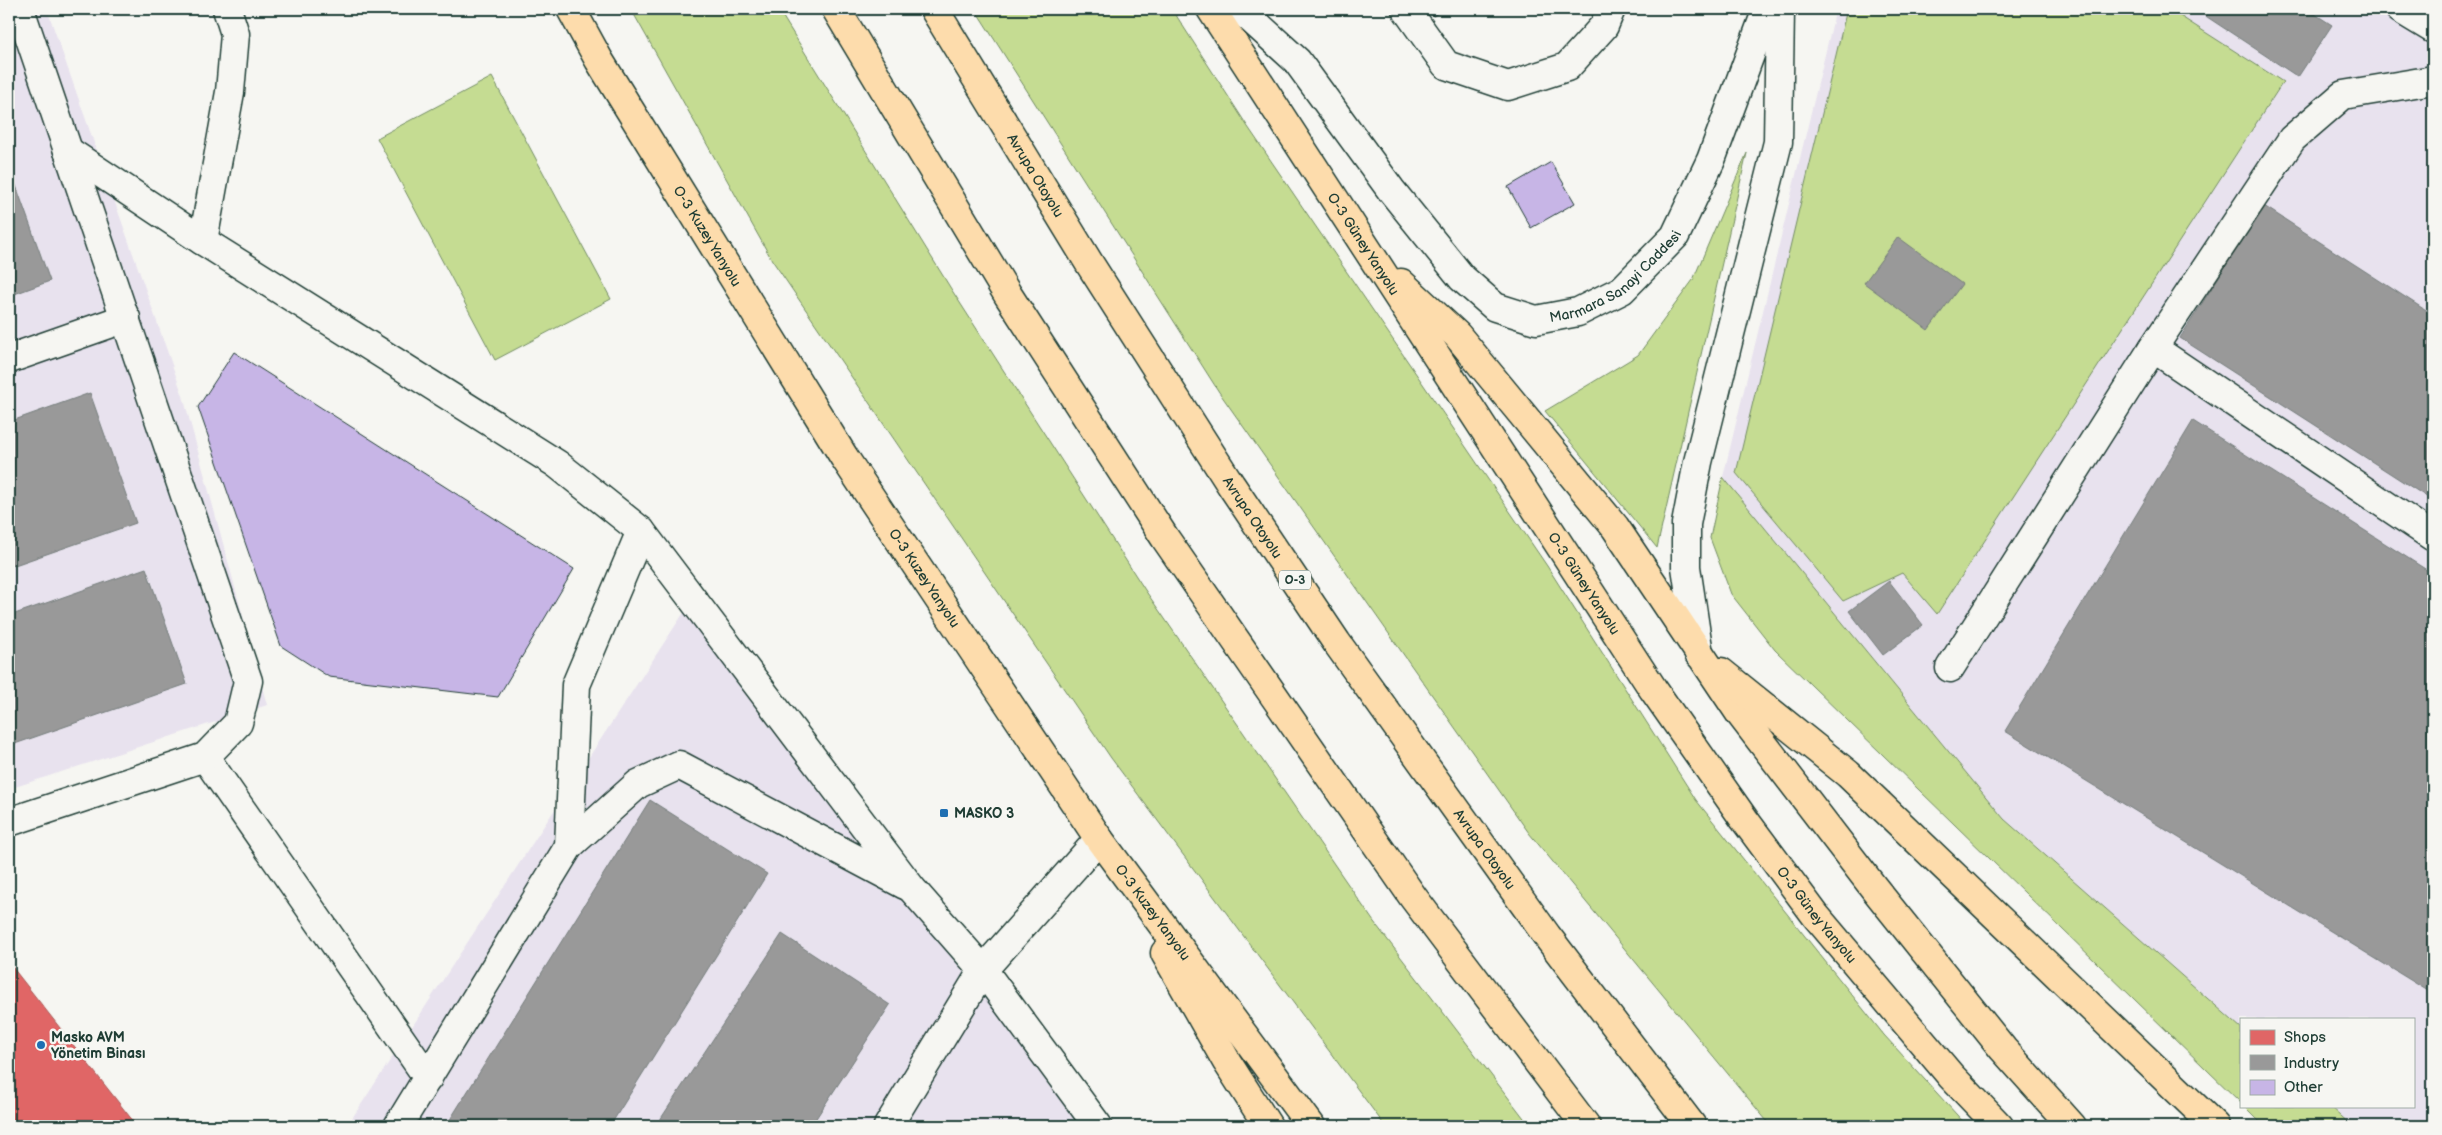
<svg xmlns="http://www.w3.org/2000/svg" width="2442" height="1135" font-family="'Balsamiq Sans',sans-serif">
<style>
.built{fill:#e8e2ee}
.green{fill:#c5dc92;stroke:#728c63}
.shops{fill:#e06666;stroke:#a65a57}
.industry{fill:#999;stroke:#747d7b}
.building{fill:#c7b5e6;stroke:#1f3d34}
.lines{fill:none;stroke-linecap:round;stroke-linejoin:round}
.minor-casing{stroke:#1f3d34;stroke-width:31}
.major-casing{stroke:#1f3d34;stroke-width:31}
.highway-casing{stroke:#1f3d34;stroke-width:31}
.minor{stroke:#f6f6f2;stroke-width:28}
.major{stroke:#fddcac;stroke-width:28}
.highway{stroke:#fddcac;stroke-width:28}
.poi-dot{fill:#1f6fb2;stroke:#f6f6f2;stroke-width:2}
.labels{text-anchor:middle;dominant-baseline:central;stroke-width:5;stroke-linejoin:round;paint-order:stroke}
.shield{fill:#f6f6f2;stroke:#60746d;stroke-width:1}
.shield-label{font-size:12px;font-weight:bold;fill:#1f3d34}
.street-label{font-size:14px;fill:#1f3d34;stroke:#f6f6f2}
.poi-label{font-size:14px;font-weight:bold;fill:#1f3d34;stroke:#f6f6f2;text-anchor:start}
</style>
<rect width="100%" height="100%" fill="#f6f6f2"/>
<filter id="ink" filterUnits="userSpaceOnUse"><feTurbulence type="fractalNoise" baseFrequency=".02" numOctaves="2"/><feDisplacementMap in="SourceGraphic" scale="10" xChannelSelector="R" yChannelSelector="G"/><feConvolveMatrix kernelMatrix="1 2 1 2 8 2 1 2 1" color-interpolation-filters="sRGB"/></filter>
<g filter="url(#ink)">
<path class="built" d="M9,9H47L183,396L267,705L9,789Z
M1836,9H2433V1126H2352L2330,1106H2413V1019H2241V1028L2004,819L1723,477Z
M698,591L1114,1126H347Z"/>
<path class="green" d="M631,9H778L953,292L1145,590L1374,922L1530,1126H1385L1111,758L772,260Z
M975,9H1172L1248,127L1547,566L1696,800L1884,1035L1967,1126H1771L1529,833L1219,392Z
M1847,9H2169L2283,82L1937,614L1902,573L1843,601L1736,473Z
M492,77L611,299L495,360L377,138Z
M1747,153L1657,548L1545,411L1638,355L1693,280Z
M1723,477L2004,819L2241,1028V1103L1775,650L1731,594L1710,538Z
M2244,1106H2330L2352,1126H2264Z"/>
<path class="shops" d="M9,963L137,1126H9Z"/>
<path class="industry" d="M2195,9H2307L2332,25L2298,77Z
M9,166L50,281L9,296Z
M2264,206L2433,315V501L2180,338Z
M1898,237L1962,284L1928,330L1864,283Z
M90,393L136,523L9,567V422Z
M2193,421L2433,574V994L2005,731Z
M146,568L187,684L9,746V616Z
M1889,581L1923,625L1883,655L1849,611Z
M650,800L767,874L610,1126H446Z
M782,934L890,1005L811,1126H656Z"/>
<path class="building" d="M1428,9H1445L1433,16Z
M1551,162L1575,203L1531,228L1508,187Z
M234,352L574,569L498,697L329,677L281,646L198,407Z"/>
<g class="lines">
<g class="minor-casing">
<g id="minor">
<path id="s1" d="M1240,9L1297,61L1391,190L1462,278L1495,307L1536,320L1578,312L1622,290L1675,236L1711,160L1767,9"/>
<path d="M1406,9L1446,65L1508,86L1567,67L1604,26L1611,9"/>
<path d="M2400,9L2433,29"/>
<path d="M68,151L203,241L557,464L641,531L912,889L983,970L1098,1126"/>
<path d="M203,241L230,92L235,34L227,9"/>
<path d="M2153,348L2433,537"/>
<path d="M9,359L126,318"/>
<path d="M1699,654L1686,567V524L1698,462L1778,142L1780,9"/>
<path d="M1950,668L2153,348L2292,139L2343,95L2433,80"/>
<path d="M205,757L428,1078"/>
<path d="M9,822L205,757L238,723L248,681L20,9"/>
<path d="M569,846L638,784L679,765L905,885"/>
<path d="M398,1126L569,846L576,685L641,531"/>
<path d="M888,1126L983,970L1099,839"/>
</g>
</g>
<g class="major-casing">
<g id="major">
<path id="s2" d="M571,9L599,60L844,457L882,514L1099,839L1311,1126"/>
<path id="s3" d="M1211,9L1653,689L1744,819L1816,916L1951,1076L1999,1126"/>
<path d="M1401,283L1457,335L1615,527L1741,715L1874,888L2003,1049L2072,1126"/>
<path d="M1721,672L1848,774L2215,1126"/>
<path d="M1165,953L1227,1062L1268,1126"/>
</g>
</g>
<g class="highway-casing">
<g id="highway">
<path d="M836,9L1008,295L1165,538L1413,897L1586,1126"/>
<path id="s4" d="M934,9L1091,266L1231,485L1337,643L1547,936L1692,1126"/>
</g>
</g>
<use href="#minor" class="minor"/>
<use href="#major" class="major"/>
<use href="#highway" class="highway"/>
</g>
</g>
<g class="poi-dot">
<rect x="939" y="808" width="10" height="10" rx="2.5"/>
<circle cx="41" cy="1045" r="5"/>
</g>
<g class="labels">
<rect class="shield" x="1279" y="570.5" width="32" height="19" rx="4"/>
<g class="shield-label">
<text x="1295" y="580">O-3</text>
</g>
<g class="street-label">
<text stroke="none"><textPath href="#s4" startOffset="195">Avrupa Otoyolu</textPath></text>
<text stroke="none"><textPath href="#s2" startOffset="265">O-3 Kuzey Yanyolu</textPath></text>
<text stroke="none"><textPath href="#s3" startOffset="280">O-3 Güney Yanyolu</textPath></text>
<text stroke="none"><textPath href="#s1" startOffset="530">Marmara Sanayi Caddesi</textPath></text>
<text stroke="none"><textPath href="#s4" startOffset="600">Avrupa Otoyolu</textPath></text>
<text stroke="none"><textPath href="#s2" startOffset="670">O-3 Kuzey Yanyolu</textPath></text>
<text stroke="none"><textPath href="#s3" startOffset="685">O-3 Güney Yanyolu</textPath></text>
<text stroke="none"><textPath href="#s4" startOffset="1005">Avrupa Otoyolu</textPath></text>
<text stroke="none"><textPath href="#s2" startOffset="1075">O-3 Kuzey Yanyolu</textPath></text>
<text stroke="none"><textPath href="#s3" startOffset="1090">O-3 Güney Yanyolu</textPath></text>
</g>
<g class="poi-label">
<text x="954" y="813">MASKO 3</text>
<text x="51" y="1037">Masko AVM<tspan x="51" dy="16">Yönetim Binası</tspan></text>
</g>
</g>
<rect width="2442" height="1135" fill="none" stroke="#f6f6f2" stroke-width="30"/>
<rect x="15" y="15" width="2412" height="1105" fill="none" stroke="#1f3d34" stroke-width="2" filter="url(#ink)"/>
<rect x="2240" y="1018" width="175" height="90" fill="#f6f6f2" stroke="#a0aca6"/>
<rect x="2250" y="1030" width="25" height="15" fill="#e06666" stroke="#a0aca6"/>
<text x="2284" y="1042" font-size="15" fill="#1f3d34">Shops</text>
<rect x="2250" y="1055" width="25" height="15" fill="#999999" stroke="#a0aca6"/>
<text x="2284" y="1068" font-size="15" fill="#1f3d34">Industry</text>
<rect x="2250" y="1080" width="25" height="15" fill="#c7b5e6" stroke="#a0aca6"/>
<text x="2284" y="1092" font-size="15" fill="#1f3d34">Other</text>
</svg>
